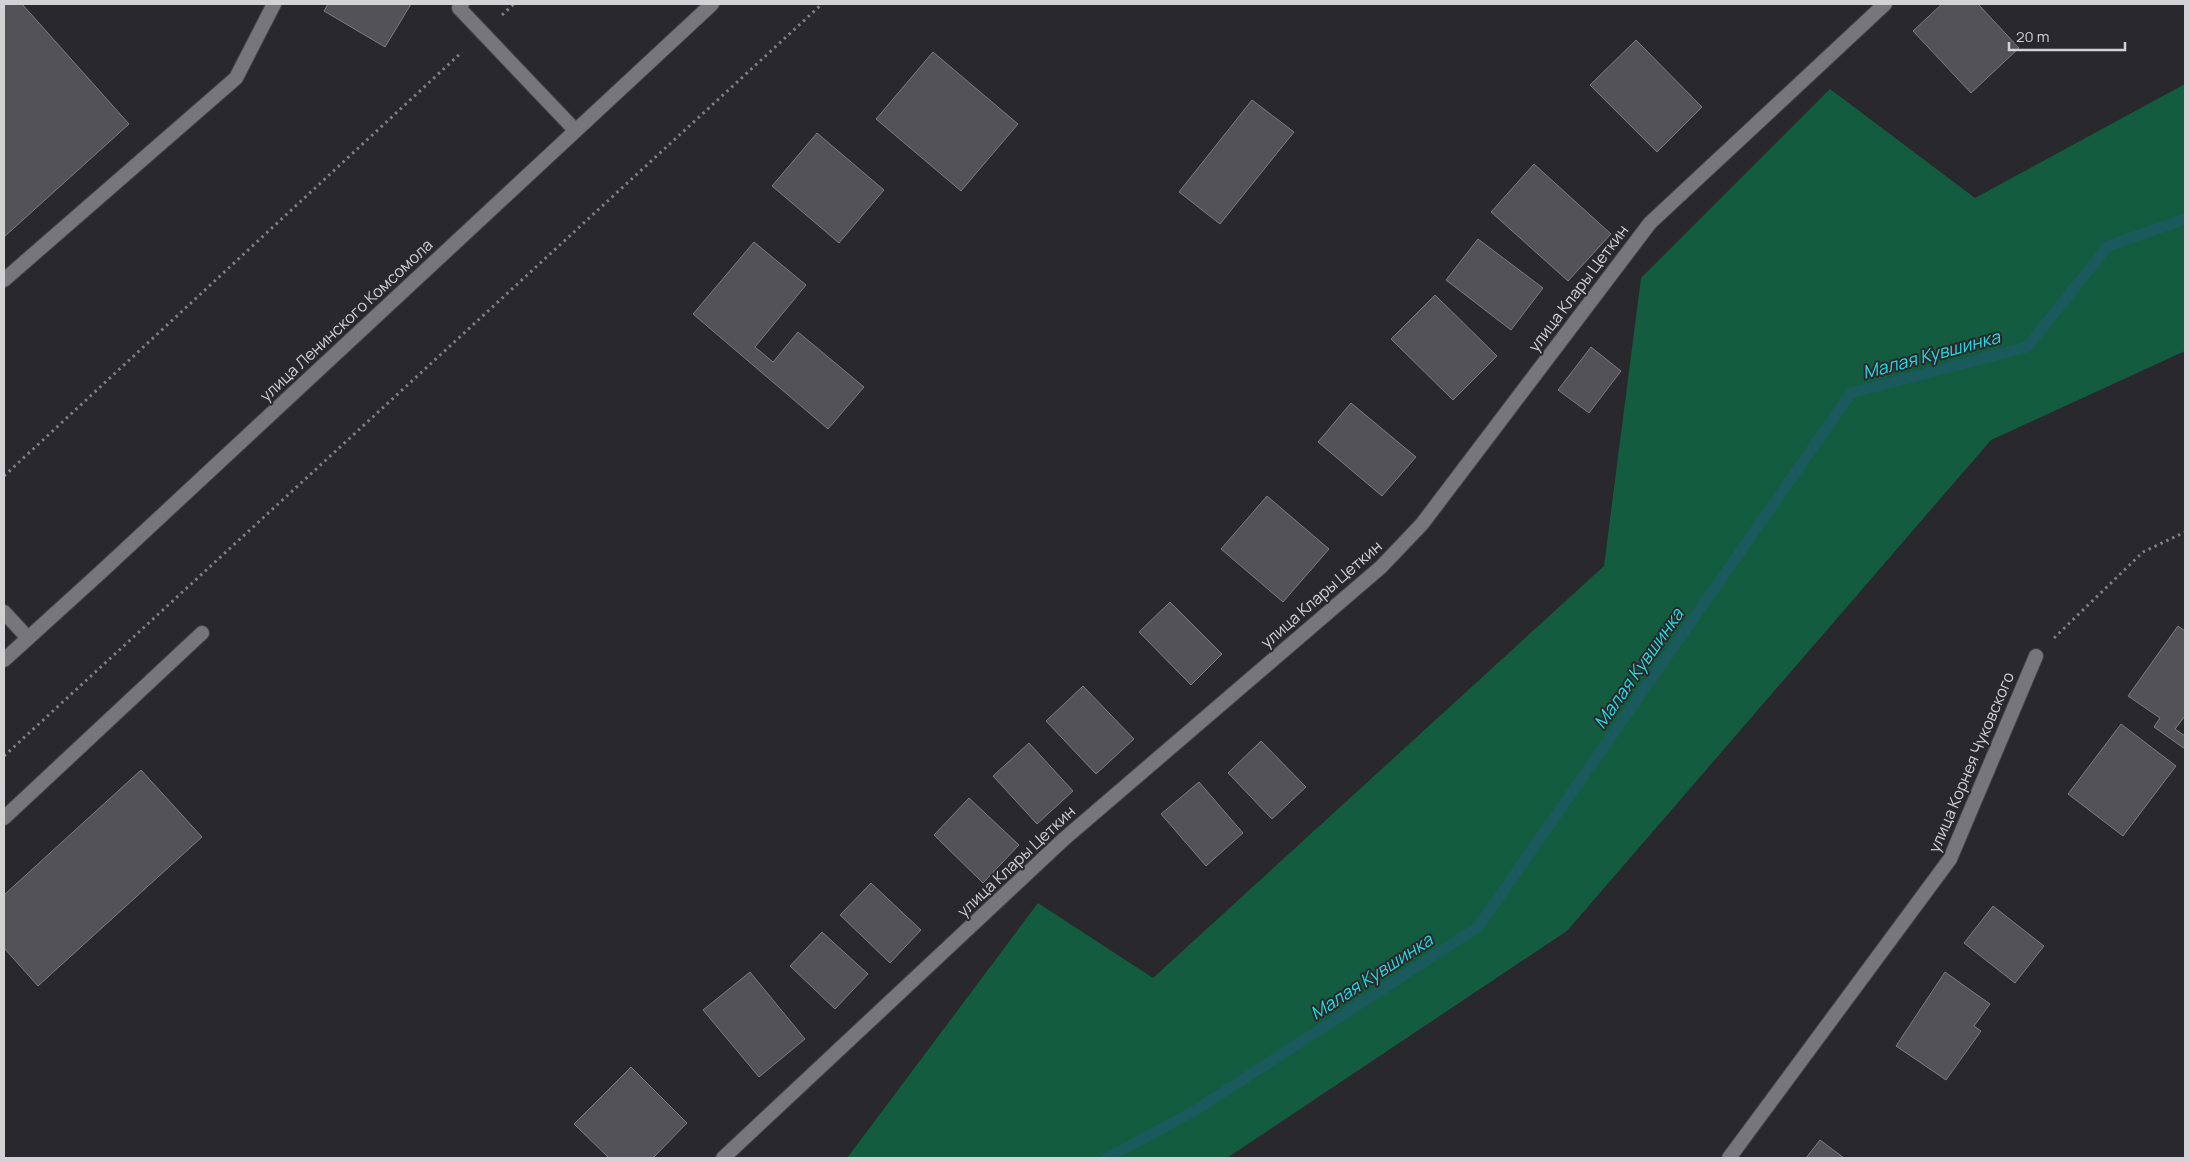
<svg xmlns="http://www.w3.org/2000/svg" width="2189" height="1162" font-family="Manrope,sans-serif">
<style>
.forest{fill:#145c3f}
.lines{fill:none;stroke-linecap:round;stroke-linejoin:round}
.stream{stroke:#1a5a5c;stroke-width:11}
.building{fill:#535256;stroke:#7d7d81}
.service-casing{stroke:#444346;stroke-width:16}
.minor-casing{stroke:#444346;stroke-width:16}
.secondary-casing{stroke:#444346;stroke-width:16}
.path{stroke:#7f7e81;stroke-width:3;stroke-dasharray:2.5 4;stroke-linecap:butt}
.service{stroke:#77777b;stroke-width:14}
.minor{stroke:#77777b;stroke-width:14}
.secondary{stroke:#77777b;stroke-width:14}
.labels{text-anchor:middle;dominant-baseline:central;stroke-width:4;stroke-linejoin:round;paint-order:stroke}
.street-label{font-size:16px;fill:#d2d1d4;stroke:#29282c}
.water-label{font-size:18px;font-style:italic;fill:#20dde1;stroke:#29282c}
</style>
<rect width="100%" height="100%" fill="#29282c"/>
<path class="forest" d="M2185,84V351L1991,440L1567,931L1227,1158H847L1038,903L1153,978L1604,566L1641,278L1830,89L1975,198Z"/>
<g class="lines">
<path class="stream" d="M1107,1158L1196,1110L1478,927L1851,393L2027,347L2108,246L2185,219"/>
</g>
<path class="building" d="M4,4H22L129,124L4,237Z
M328,4H411L385,47L324,11Z
M1942,4H1978L2019,48L1971,93L1913,31Z
M1636,40L1702,107L1657,152L1590,85Z
M933,52L1018,124L961,191L876,119Z
M1252,100L1294,132L1220,224L1179,192Z
M817,133L884,190L839,243L772,186Z
M1534,164L1611,234L1568,281L1491,212Z
M1478,239L1543,288L1511,330L1446,280Z
M754,242L806,285L755,347L773,362L798,332L864,387L828,429L693,314Z
M1435,295L1497,356L1453,400L1391,339Z
M1591,347L1621,371L1589,413L1558,390Z
M1351,403L1416,457L1382,496L1318,442Z
M1267,496L1329,549L1283,602L1221,549Z
M1170,602L1222,654L1191,685L1139,632Z
M2178,626L2185,631V716L2175,729L2185,736V749L2154,727L2160,718L2128,696Z
M1083,686L1134,739L1096,774L1046,721Z
M2121,724L2176,766L2123,836L2068,794Z
M1261,741L1306,787L1272,819L1228,773Z
M1029,743L1073,791L1037,824L993,776Z
M141,770L202,837L38,986L4,948V895Z
M1199,782L1243,833L1206,866L1161,814Z
M969,798L1019,845L983,883L934,835Z
M871,883L921,930L890,963L840,915Z
M1993,906L2044,946L2015,983L1964,943Z
M822,932L868,974L835,1009L790,966Z
M750,972L805,1039L759,1077L703,1010Z
M1945,972L1990,1004L1974,1026L1981,1031L1946,1080L1896,1046Z
M631,1067L687,1123L653,1158H609L574,1124Z
M1820,1140L1844,1158H1806Z"/>
<g class="lines">
<g class="service-casing">
<path id="service" d="M462,4L459,8L575,130
M4,280L236,78L274,4
M4,612L28,638
M4,818L202,633"/>
</g>
<g class="minor-casing">
<path id="minor" d="M723,1158L1064,839L1381,567L1422,524L1650,223L1885,4
M1729,1158L1950,859L2036,656"/>
</g>
<g class="secondary-casing">
<path id="secondary" d="M4,660L101,572L712,4"/>
</g>
<path class="path" d="M502,15L514,4
M4,476L462,52
M2054,638L2143,552L2185,532
M4,756L822,4"/>
<use href="#service" class="service"/>
<use href="#minor" class="minor"/>
<use href="#secondary" class="secondary"/>
</g>
<g class="labels">
<g class="street-label">
<text transform="translate(1578 288) rotate(-53)">улица Клары Цеткин</text>
<text transform="translate(346 320) rotate(-43)">улица Ленинского Комсомола</text>
<text transform="translate(1321 594) rotate(-41)">улица Клары Цеткин</text>
<text transform="translate(1971 762) rotate(-67)">улица Корнея Чуковского</text>
<text transform="translate(1016 861) rotate(-43)">улица Клары Цеткин</text>
</g>
<g class="water-label">
<text transform="translate(1931 354) rotate(-15)">Малая Кувшинка</text>
<text transform="translate(1638 668) rotate(-55)">Малая Кувшинка</text>
<text transform="translate(1371 976) rotate(-33)">Малая Кувшинка</text>
</g>
</g>
<rect width="2189" height="1162" fill="none" stroke="#d2d1d4" stroke-width="10"/>
<path d="M2009 42v8h116v-8" fill="none" stroke="#d2d1d4" stroke-width="2.5"/>
<text x="2016" y="42" font-size="15" fill="#d2d1d4" stroke="#29282c" stroke-width="4" paint-order="stroke">20 m</text>
</svg>
